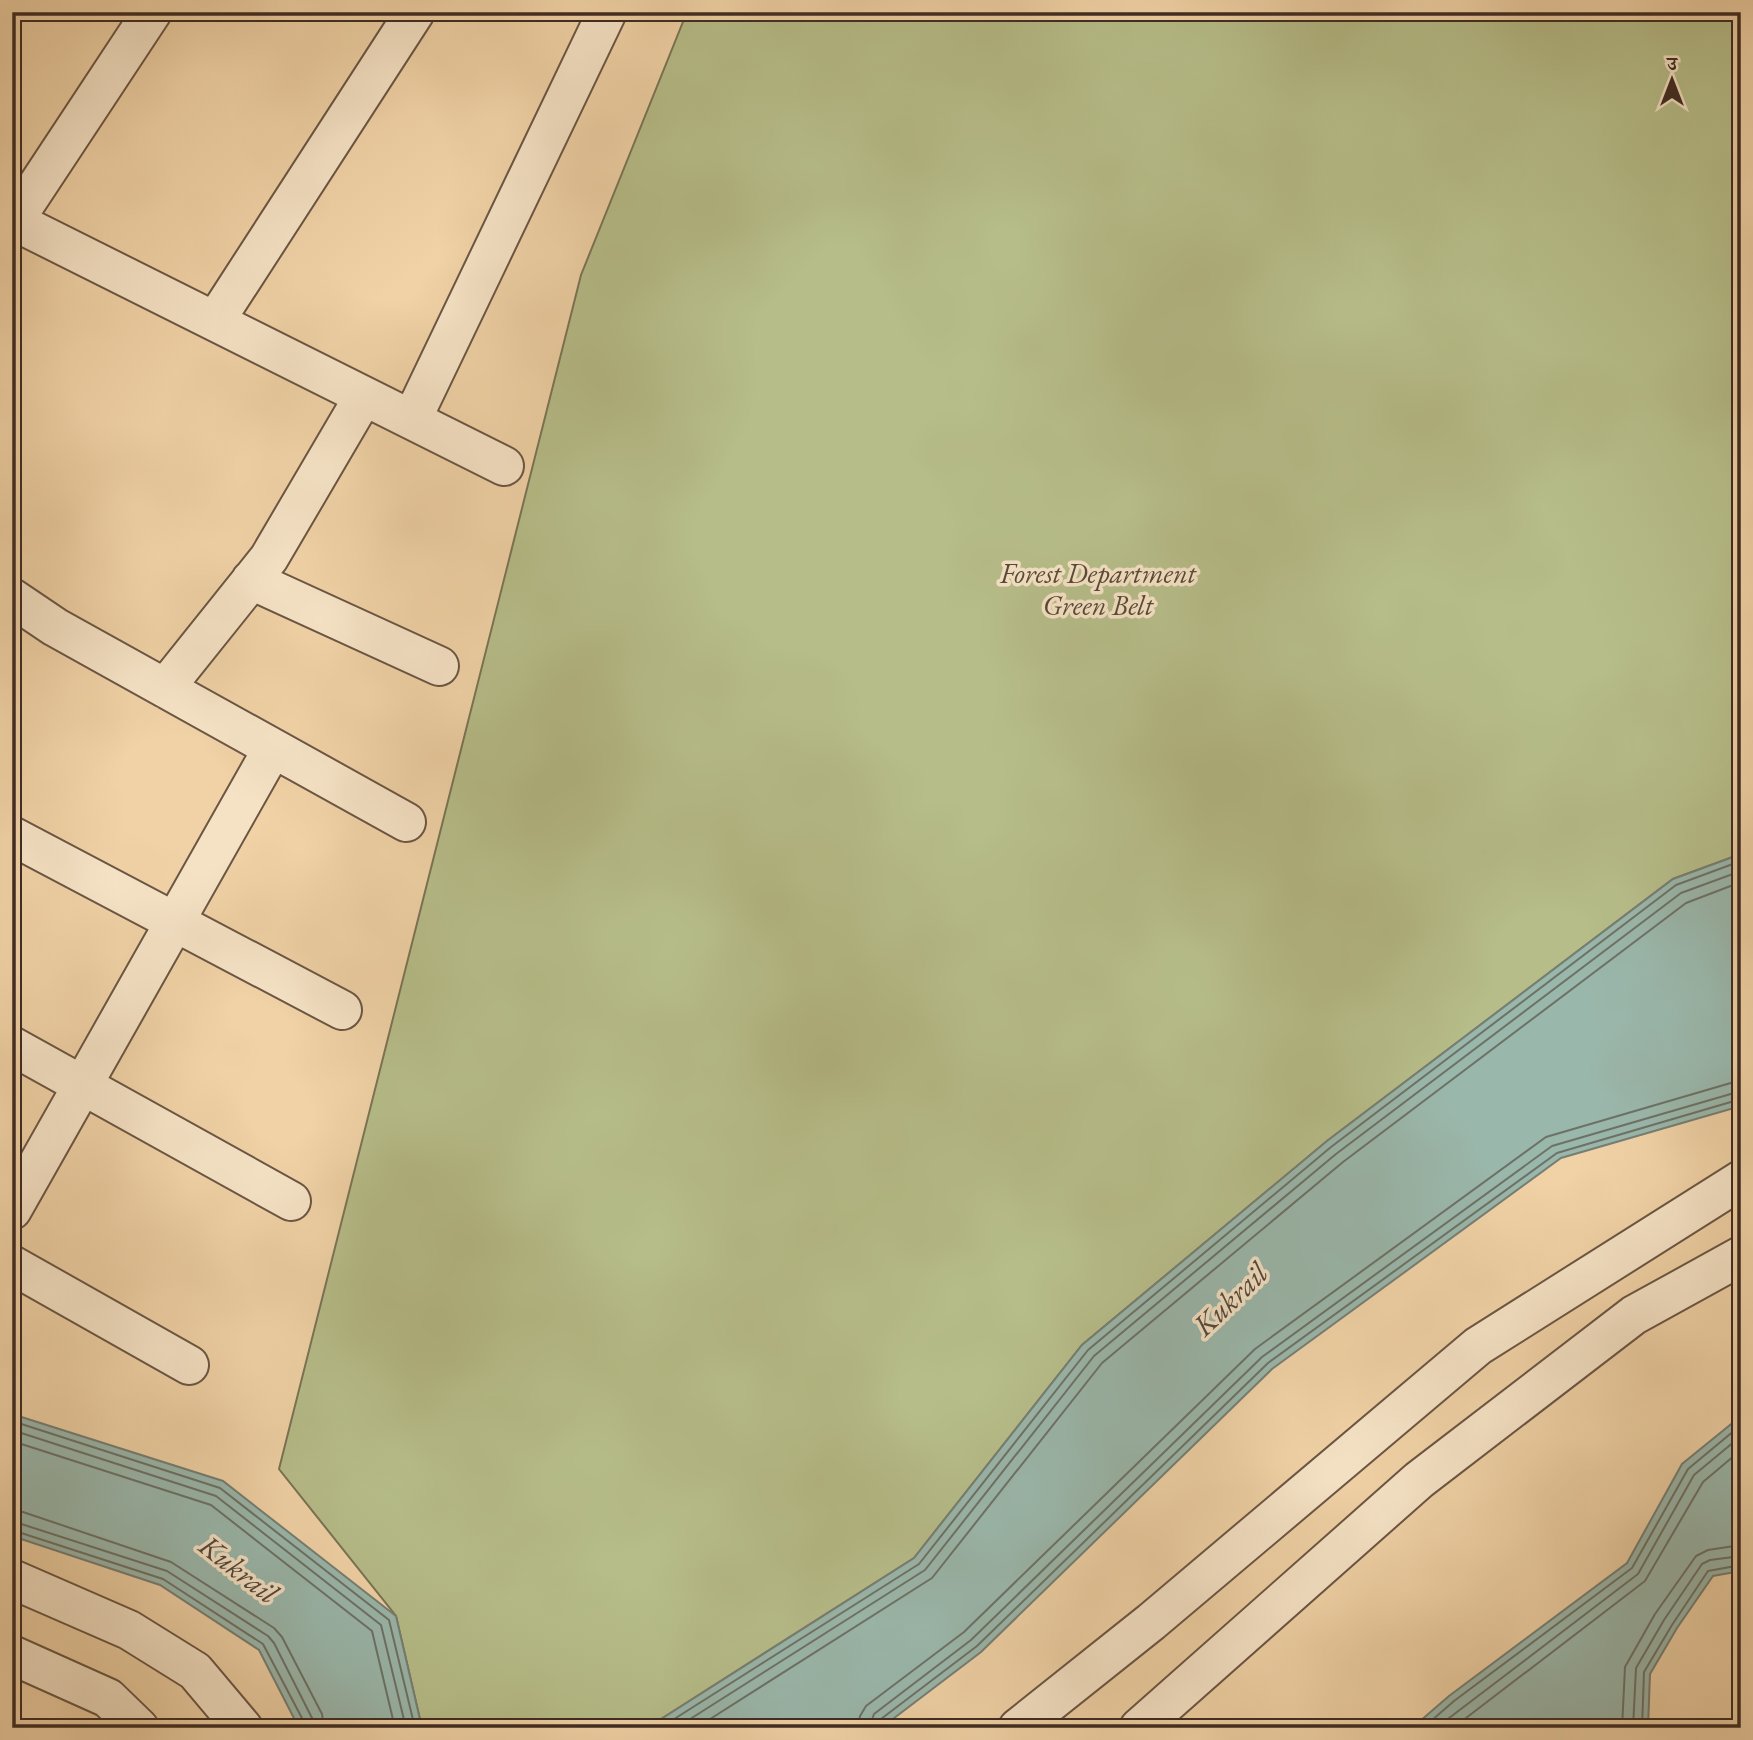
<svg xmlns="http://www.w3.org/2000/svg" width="1753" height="1740" font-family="'EB Garamond','Noto Serif Devanagari',serif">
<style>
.green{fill:#b6bd89;stroke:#7a7456;stroke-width:2}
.water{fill:#9ab7ab;stroke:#767f75;stroke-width:2}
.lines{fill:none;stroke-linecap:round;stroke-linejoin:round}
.shore{stroke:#6c7267;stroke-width:2}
.minor-casing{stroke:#6b5644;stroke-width:42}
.minor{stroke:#f5e2c5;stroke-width:38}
.labels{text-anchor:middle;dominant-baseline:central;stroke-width:7;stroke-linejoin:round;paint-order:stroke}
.park-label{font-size:28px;font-style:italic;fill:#574937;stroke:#f5e2c5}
.water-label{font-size:30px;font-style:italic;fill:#51483e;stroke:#f5e2c5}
</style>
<rect width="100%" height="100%" fill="#f0d2a6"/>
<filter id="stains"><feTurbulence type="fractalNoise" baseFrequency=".00286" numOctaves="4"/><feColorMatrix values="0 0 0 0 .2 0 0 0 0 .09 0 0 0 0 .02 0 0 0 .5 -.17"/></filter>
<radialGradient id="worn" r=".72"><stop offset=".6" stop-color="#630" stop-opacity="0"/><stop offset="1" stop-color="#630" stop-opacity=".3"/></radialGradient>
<path class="green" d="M687,12H1741V854L1673,879L1327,1141L1082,1345L914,1558L647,1728H422L396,1616L279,1469L581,275Z"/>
<path class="water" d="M1741,854V1106L1561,1158L1272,1369L981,1652L881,1728H647L914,1558L1082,1345L1327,1141L1673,879Z
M12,1414L223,1481L396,1616L422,1728H299L259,1650L160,1585L12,1536Z
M1741,1416V1571L1713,1576L1677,1628L1650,1674L1648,1728H1412L1449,1696L1627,1563L1682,1464Z"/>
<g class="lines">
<path class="shore" d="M12,1421L220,1488L389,1620L415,1728
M12,1430L216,1496L381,1625L406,1728
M12,1441L211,1505L372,1631L395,1728
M12,1511L23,1512L171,1562L274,1628L282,1637L322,1714L324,1728
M12,1521L167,1571L268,1636L274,1643L312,1718L314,1728
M12,1530L163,1579L263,1644L304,1722L305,1728
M660,1728L919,1564L1088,1350L1331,1147L1676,885L1741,861
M676,1728L925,1570L1094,1356L1336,1154L1681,893L1741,871
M696,1728L932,1578L1102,1363L1343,1162L1686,903L1741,882
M858,1728L860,1716L866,1706L964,1632L1255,1349L1546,1137L1741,1080
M869,1728L874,1714L971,1640L1262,1357L1552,1146L1741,1091
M878,1728L881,1719L977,1646L1268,1363L1557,1153L1741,1099
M1423,1728L1454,1701L1632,1568L1688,1469L1741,1425
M1436,1728L1638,1574L1694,1475L1741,1436
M1453,1728L1645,1581L1703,1482L1741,1450
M1622,1728L1625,1667L1655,1614L1696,1556L1708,1550L1741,1545
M1633,1728L1636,1668L1664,1620L1702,1564L1710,1560L1741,1556
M1642,1728L1644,1672L1672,1625L1708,1571L1741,1565"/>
<g class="minor-casing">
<path id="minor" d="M12,220L504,466
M14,221L152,12
M215,321L415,12
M412,419L607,12
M251,580L439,666
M12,598L55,627L406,822
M165,688L269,558L364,396
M12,836L342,1010
M12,1046L291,1201
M12,1210L273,748
M12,1265L189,1365
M12,1579L129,1630L195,1671L243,1728
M12,1655L108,1698L139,1728
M1018,1728L1151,1622L1478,1346L1741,1180
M1139,1728L1419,1480L1634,1315L1741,1256"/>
</g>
<use href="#minor" class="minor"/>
</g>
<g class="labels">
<g class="park-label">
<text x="1098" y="573">Forest Department<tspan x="1098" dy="32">Green Belt</tspan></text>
</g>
<g class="water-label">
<text transform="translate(1230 1299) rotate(-44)">Kukrail</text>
<text transform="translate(239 1569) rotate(38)">Kukrail</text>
</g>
</g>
<rect width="1753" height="1740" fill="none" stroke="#f0d2a6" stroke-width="42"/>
<rect x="14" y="14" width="1725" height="1712" fill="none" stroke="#3f2c23" stroke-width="3.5"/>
<rect x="21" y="21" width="1711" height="1698" fill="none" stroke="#3f2c23" stroke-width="2"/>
<g transform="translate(1672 80)" stroke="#f5e2c5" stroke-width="5" paint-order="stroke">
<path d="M0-5L12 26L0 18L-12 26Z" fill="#3f2c23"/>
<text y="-10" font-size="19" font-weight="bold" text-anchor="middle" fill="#3f2c23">उ</text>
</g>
<rect width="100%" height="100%" filter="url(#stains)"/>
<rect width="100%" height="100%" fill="url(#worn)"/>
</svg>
